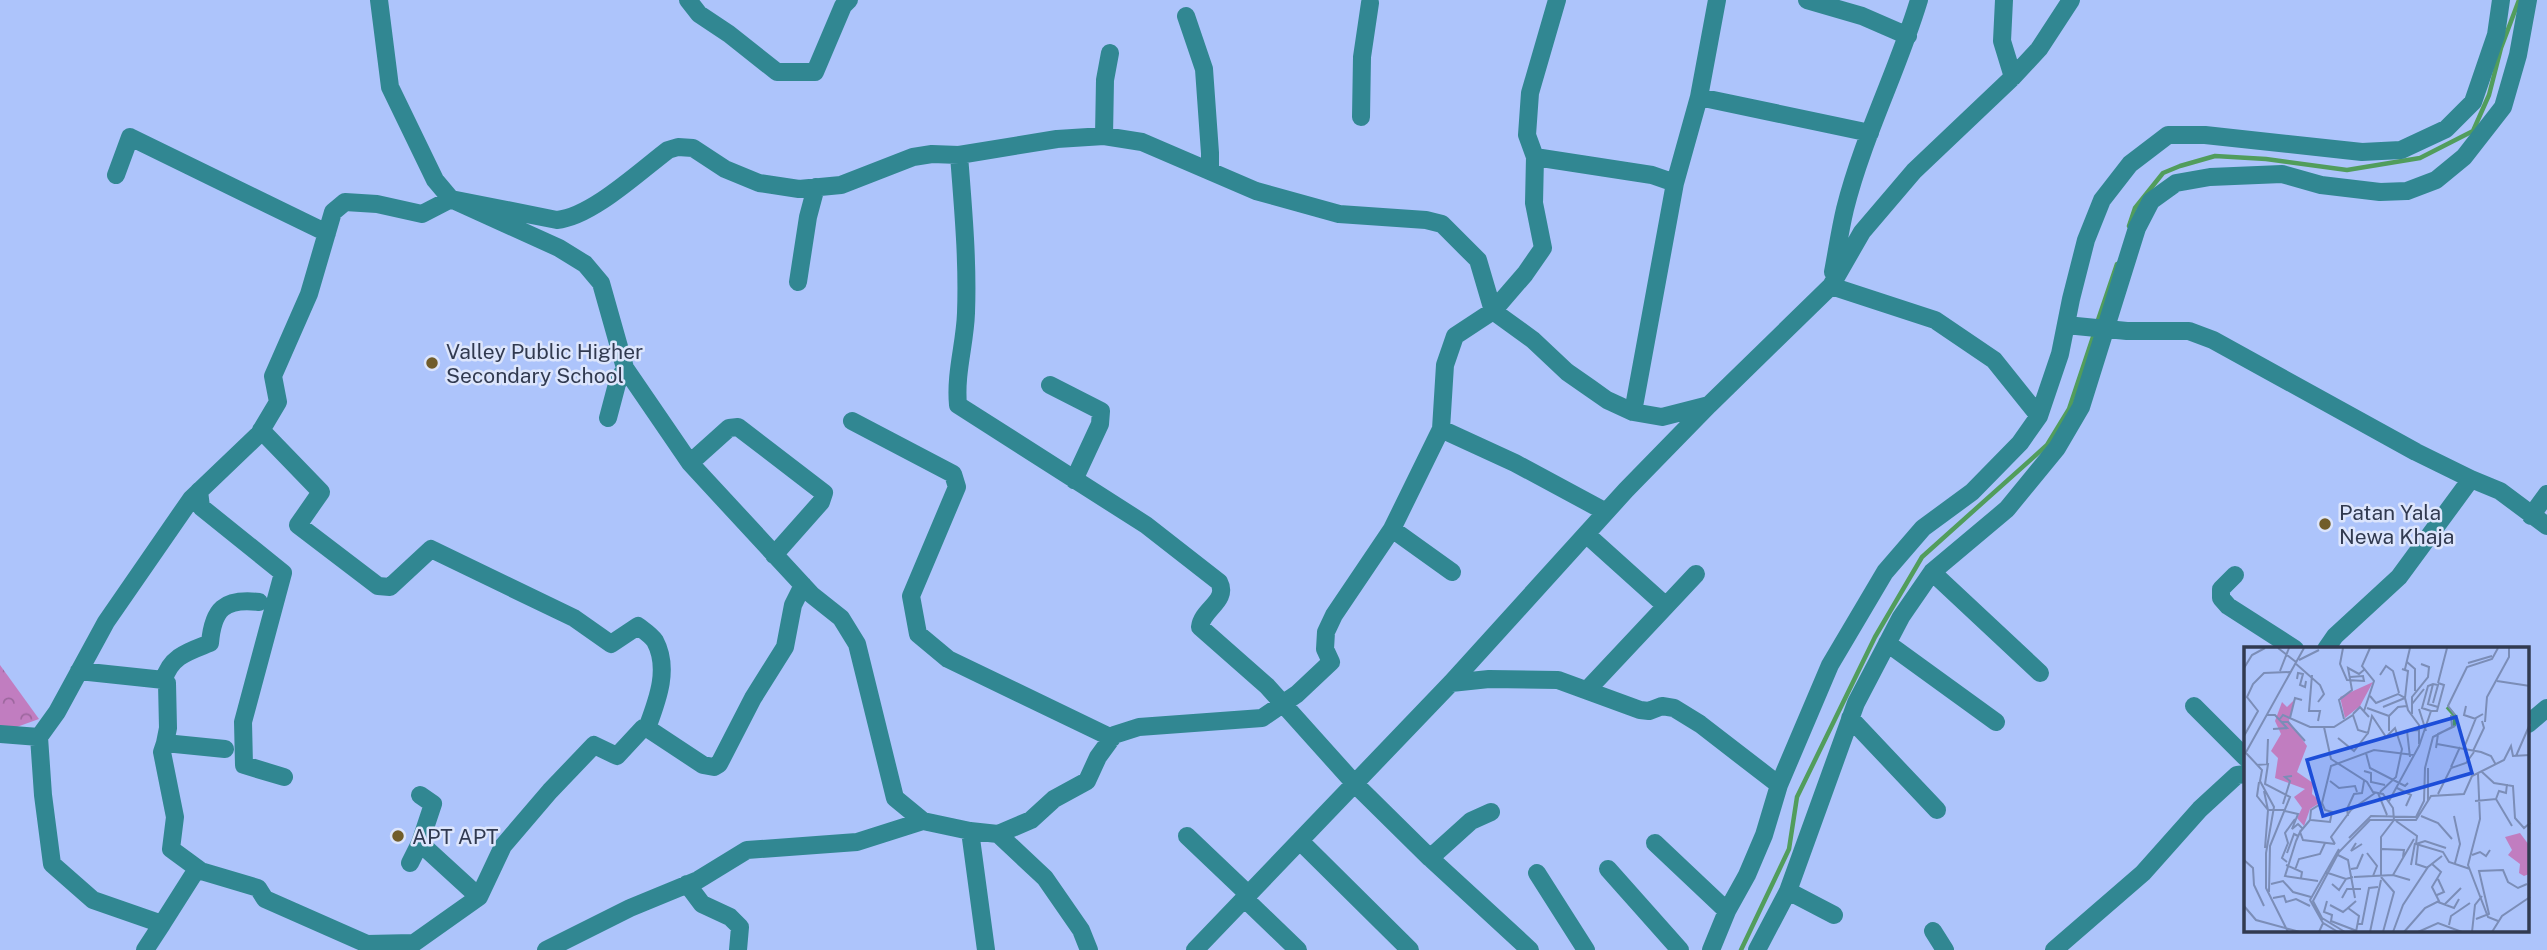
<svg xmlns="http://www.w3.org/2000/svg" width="2547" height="950" font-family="'Public Sans',sans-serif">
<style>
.forest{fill:url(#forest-crowns)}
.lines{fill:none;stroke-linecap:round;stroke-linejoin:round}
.stream{stroke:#519d5c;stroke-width:4.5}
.minor{stroke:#318792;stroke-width:18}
.poi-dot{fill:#715d2b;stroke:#dce5fc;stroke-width:2.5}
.labels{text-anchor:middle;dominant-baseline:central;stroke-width:5;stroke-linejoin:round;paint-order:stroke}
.poi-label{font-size:21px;fill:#313a50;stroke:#dce5fc;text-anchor:start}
.inset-river{fill:none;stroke:#519d5c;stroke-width:3.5}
.inset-road{fill:none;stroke:#7b8db7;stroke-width:2}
.view{fill:#1d4ed8;fill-opacity:0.15;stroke:#1d4ed8;stroke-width:3.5}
.inset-edge{fill:none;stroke:#313a50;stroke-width:3.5}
</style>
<defs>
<pattern id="forest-crowns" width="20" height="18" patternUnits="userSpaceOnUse" patternTransform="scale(1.75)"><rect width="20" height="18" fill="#c17dc0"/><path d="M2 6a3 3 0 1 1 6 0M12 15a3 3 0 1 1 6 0" fill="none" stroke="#9d679e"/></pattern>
</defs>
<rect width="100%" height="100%" fill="#adc4fb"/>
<path class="forest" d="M0,665L39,719L0,733Z"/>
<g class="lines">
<path class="stream" d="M2129,226L2135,208L2163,173L2180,166L2215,156L2266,159L2347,170L2420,158L2473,131L2489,95L2501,48L2519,0
M2097,323L2117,264
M1741,950L1789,849L1797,797L1875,637L1922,557L2047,445L2069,409L2095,331"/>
<path class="minor" d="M379,0L390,87L435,180L451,199L559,248L585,264L601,283L625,368L690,463L812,595L841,618L857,644L895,798L923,821L970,831L998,834L1045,878L1081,930L1089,950
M688,0L699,14L729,34L777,72H815L843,6L849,0
M1807,0L1862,16L1908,36
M2004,0L2002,41L2013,77
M1186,16L1204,69L1210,153V171
M1699,97L1870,133
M1361,117L1362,57L1370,3
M1104,136L1105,80L1110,53
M959,155C963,208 968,260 966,313C965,344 955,373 958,405L1146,525L1219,582C1229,601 1202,609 1200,627L1267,686L1355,784L1430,858L1471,821L1491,812
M1535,157L1652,175L1675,183
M116,175L130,137L327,233
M1833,272C1837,251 1840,230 1845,209C1863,137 1898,70 1919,0
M798,282L808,217L816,187
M1831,286L1935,320L1994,360L2039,416
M2066,325L2127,331H2189L2213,340L2416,452L2471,479L2500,491L2547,526
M1050,385L1101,411L1100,424L1074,480
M1633,412L1675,183L1699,97L1717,0
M608,418L617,384L625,368
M852,421L953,474L957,487L911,596L918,634L948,659L1112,738
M1441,429L1515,463L1606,512
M261,430L321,492L298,525L378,586L390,587L431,549L574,618L611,644L638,626C643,630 651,635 655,641C670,669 657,701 647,728
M690,463L729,428L738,427L824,493L821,502L774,555
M199,491L201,507L283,573L243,722L244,765L284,777
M2531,516L2547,494
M1392,529L1452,572
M1586,534L1666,606
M1932,572L2040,673
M2235,575L2221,589V598L2228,606L2295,649
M1887,643L1996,722
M2326,649L2335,636L2399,577L2471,479
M79,671L164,680L167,683L168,728L165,743
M164,680C170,656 190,651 210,643C213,609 224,598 259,602
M1451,683L1489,679L1558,680L1640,710L1649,711L1662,706L1674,708L1700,724L1779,785
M1588,689L1696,574
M2194,706L2246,758
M1850,718L1937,810
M2528,724L2547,708
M0,734L39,737L57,712L106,622L191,499L259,434L278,402L273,376L309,294L333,212L345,202L377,204L422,214L451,199L557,220C591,217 639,172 668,150L678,147L693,148L725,169L759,183L799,189L841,185L913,157L932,154L959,155L1057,139L1104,136L1142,142L1256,191L1339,214L1426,220L1442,224L1478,260L1493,311L1533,340L1567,372L1590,388L1607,400L1633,412L1662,417L1709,405
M39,737L43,795L52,864L93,900L162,924L145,950
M420,795L433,804L420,843L479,897
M970,831L986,950
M998,834L1031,820L1054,799L1087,781L1098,757L1114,735L1139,727L1262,718L1297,694L1331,662L1325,649L1326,632L1334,615L1392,529L1441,429L1445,365L1455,336L1493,311L1525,274L1543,248L1534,203L1535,157L1527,135L1530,93L1557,0
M1187,836L1249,895
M1300,841L1410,950
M1655,843L1727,911
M1430,858L1530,950
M410,863L420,843
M1608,869L1680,950
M201,871L171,849L175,817L162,752L165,743L225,749
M1537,873L1586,950
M687,884L702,904L730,917L740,927L738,950
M1788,891L1834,915
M1245,899L1298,950
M162,924L195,872L201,871L258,888L265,899L367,944L413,943
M1933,931L1945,950
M404,950L479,897L503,846L550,791L594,745L617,756L643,728H647L703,765L714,767L719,764L753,698L785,647L793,605L803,585
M546,950L630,908L698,880L747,850L857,842L923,821
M1195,950L1451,683L1626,490L1709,405L1831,286L1862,232L1914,171L2013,77L2039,49L2071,0
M1711,950L1727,911L1747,875L1764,835L1779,785L1830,665L1885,572L1923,528L1972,492L2020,443L2039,416L2060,354L2071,299L2086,240L2102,200L2130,164L2168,135H2205L2362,152L2401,150L2446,129L2473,102L2496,35L2501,0
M1757,950L1788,891L1856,703L1901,617L1932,572L2007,509L2057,448L2081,407L2137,228L2151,201L2176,183L2210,177L2282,174L2321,185L2380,192L2407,191L2436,180L2464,157L2503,107L2518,55L2528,0
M2054,950L2143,873L2200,809L2237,775L2246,774"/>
</g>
<g class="poi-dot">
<circle cx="432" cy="363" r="7"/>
<circle cx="2325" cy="524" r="7"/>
<circle cx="398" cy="836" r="7"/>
</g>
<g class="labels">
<g class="poi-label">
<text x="446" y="351">Valley Public Higher<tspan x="446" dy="24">Secondary School</tspan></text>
<text x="2339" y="512">Patan Yala<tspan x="2339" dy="24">Newa Khaja</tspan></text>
<text x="412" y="836">APT APT</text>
</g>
</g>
<g transform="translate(2244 647)">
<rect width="285" height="285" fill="#adc4fb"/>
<path d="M129,35L116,59L101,71L96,50ZM50,53L45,74L63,99L53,125L69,136L68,147L77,155L66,162L60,179L53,171L58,161L50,150L61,142L31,131L34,111L27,104L37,87L31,74L38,55L43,60ZM276,186L285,198V227L280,229L275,226L276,217L264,208L268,203L261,190Z" fill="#c17dc0"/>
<path class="inset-river" d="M203,60L211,69L210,79"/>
<path class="inset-road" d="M34,1L52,15M99,1L96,17L103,33L120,34L119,29L106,30M55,13L75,3M163,15L171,22V44M51,16L76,38L80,47L74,55M224,16L248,9M0,21L8,8L21,1M161,22L166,1M36,24L45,1M68,28L65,64H76L74,74M136,28L142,19L149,24L155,46M53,32L54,26L59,27L56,38L61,40L62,34M253,34L286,39M194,36L203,1M189,37L184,57L194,60M126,49L132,56L154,47L161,51L164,63L175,78V97M168,57V50L184,30L185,20L177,17M222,59L220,68L232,72M139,60L161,51L164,24L158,22M123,61L145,69V84M175,62L182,84M120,64L130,34L118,19L126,1M187,64L178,61L184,39L189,37L194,38L189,56M187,64H193L200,38L194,36M109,67L116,60L125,70M168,67V57L180,42M23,68H31L43,81L29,82M211,68L204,59L223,20L248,12L254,1M145,69L154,60L163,59M46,71L51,51L58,53M100,72L95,53L108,43L104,21L115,27L121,22M35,73L39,68L66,80H90L109,68L114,83L124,86L128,69L142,90L151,81L158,102L152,130L136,145M37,75H44L61,94M241,75L243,50L265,10V1M80,80L87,112L123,135L129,145L139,147L149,161L150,173L137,190V230M0,89L14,64L3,50L9,37L20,26L46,25M94,91L110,104L124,86M193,97L237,105L247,109L252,118M192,101L194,87L211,79M220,101L232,71L239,67M229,104L240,81L238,74M2,106L18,123L16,134L30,160L22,206V241L44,285M122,106L126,121L161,139L164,136M1,107L60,1M272,109L286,77M166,110L163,84L175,83M23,117L24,92M13,118L24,117L21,137L46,150L26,199L25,245M207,120L216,100M120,124L127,126V135L141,138M238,125L250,136L269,139L271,171L280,181L286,176M234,127L236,172L224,218L244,270L254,274M86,134L95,141L111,139L113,145M15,135L13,149L24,163L21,201M153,141L167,148L162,159M20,144L24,163H41M134,146L143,168M194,147L207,121L222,116L230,105M252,152L255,144L262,146L263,137M145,154L175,99L187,64M184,154V121M231,154L252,152L268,179M39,157L46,134L41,130L48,129M41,164L54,167L48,182L54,177L58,181M104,169L103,162L110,147L118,146L120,134M177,169L194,176L208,192M210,169L216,197L211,216M67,173L86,175L88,165L81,163L78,156M152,174L173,189L172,197L199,205L205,215L226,222M56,185L66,173L67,163L78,156L87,119L130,103L170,108M105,191L127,169L172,170L180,154L181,121L189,90L208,80L207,68M112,196L107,204L118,197M91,197L87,190L107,163L131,146M172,197L181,194L202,201M174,198L172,217L184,221M138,202L160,203L159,210M43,206L50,187L54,189M123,206L133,219L129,229M94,208L104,213L111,251M228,208L236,205L242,209L246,203M0,213L9,221L10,238L20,259M43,215L38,211L44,196L41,186L51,172M42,218L58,225L57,231M167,218L171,196M107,222L113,221L119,207M51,223L55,212L76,207L81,196M81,225L102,232L109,230M149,228L170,192M110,230L149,228L166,233M137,230L150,245L139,285M74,234L41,229L52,194L56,185L59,193L91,197M27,237L39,234L49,245L67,250M88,237L95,243L102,232M193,248L200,245L194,232M29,251L40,249L42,255L52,252L66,259M98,251L103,242H117M83,254L80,265L88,268L87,274L113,284M112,254L104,261L115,269L112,285M194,255L210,261L215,252M201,257L217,241M86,258L99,265L104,261M0,259L12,273L56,285M232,272L245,267L235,224L259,223L264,235L274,241L283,237M79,276L66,253L95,202M113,277H118L125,241L134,240M205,278L207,269L226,256M75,285L79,276L94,285M101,285L78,271L69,254L95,205L126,173H172L187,149L220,147L228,129L260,113L267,99L269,109L286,108M126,285L137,233M149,285L159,258L184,220L198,209M160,285L181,261L195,254L188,240L197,225L188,217M174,285L194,276L218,285M228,285L231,258L238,249M248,285L258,269L286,250"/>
<path class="view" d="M212,70L228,126L79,169L63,113Z"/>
<rect width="285" height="285" class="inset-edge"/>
</g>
</svg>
